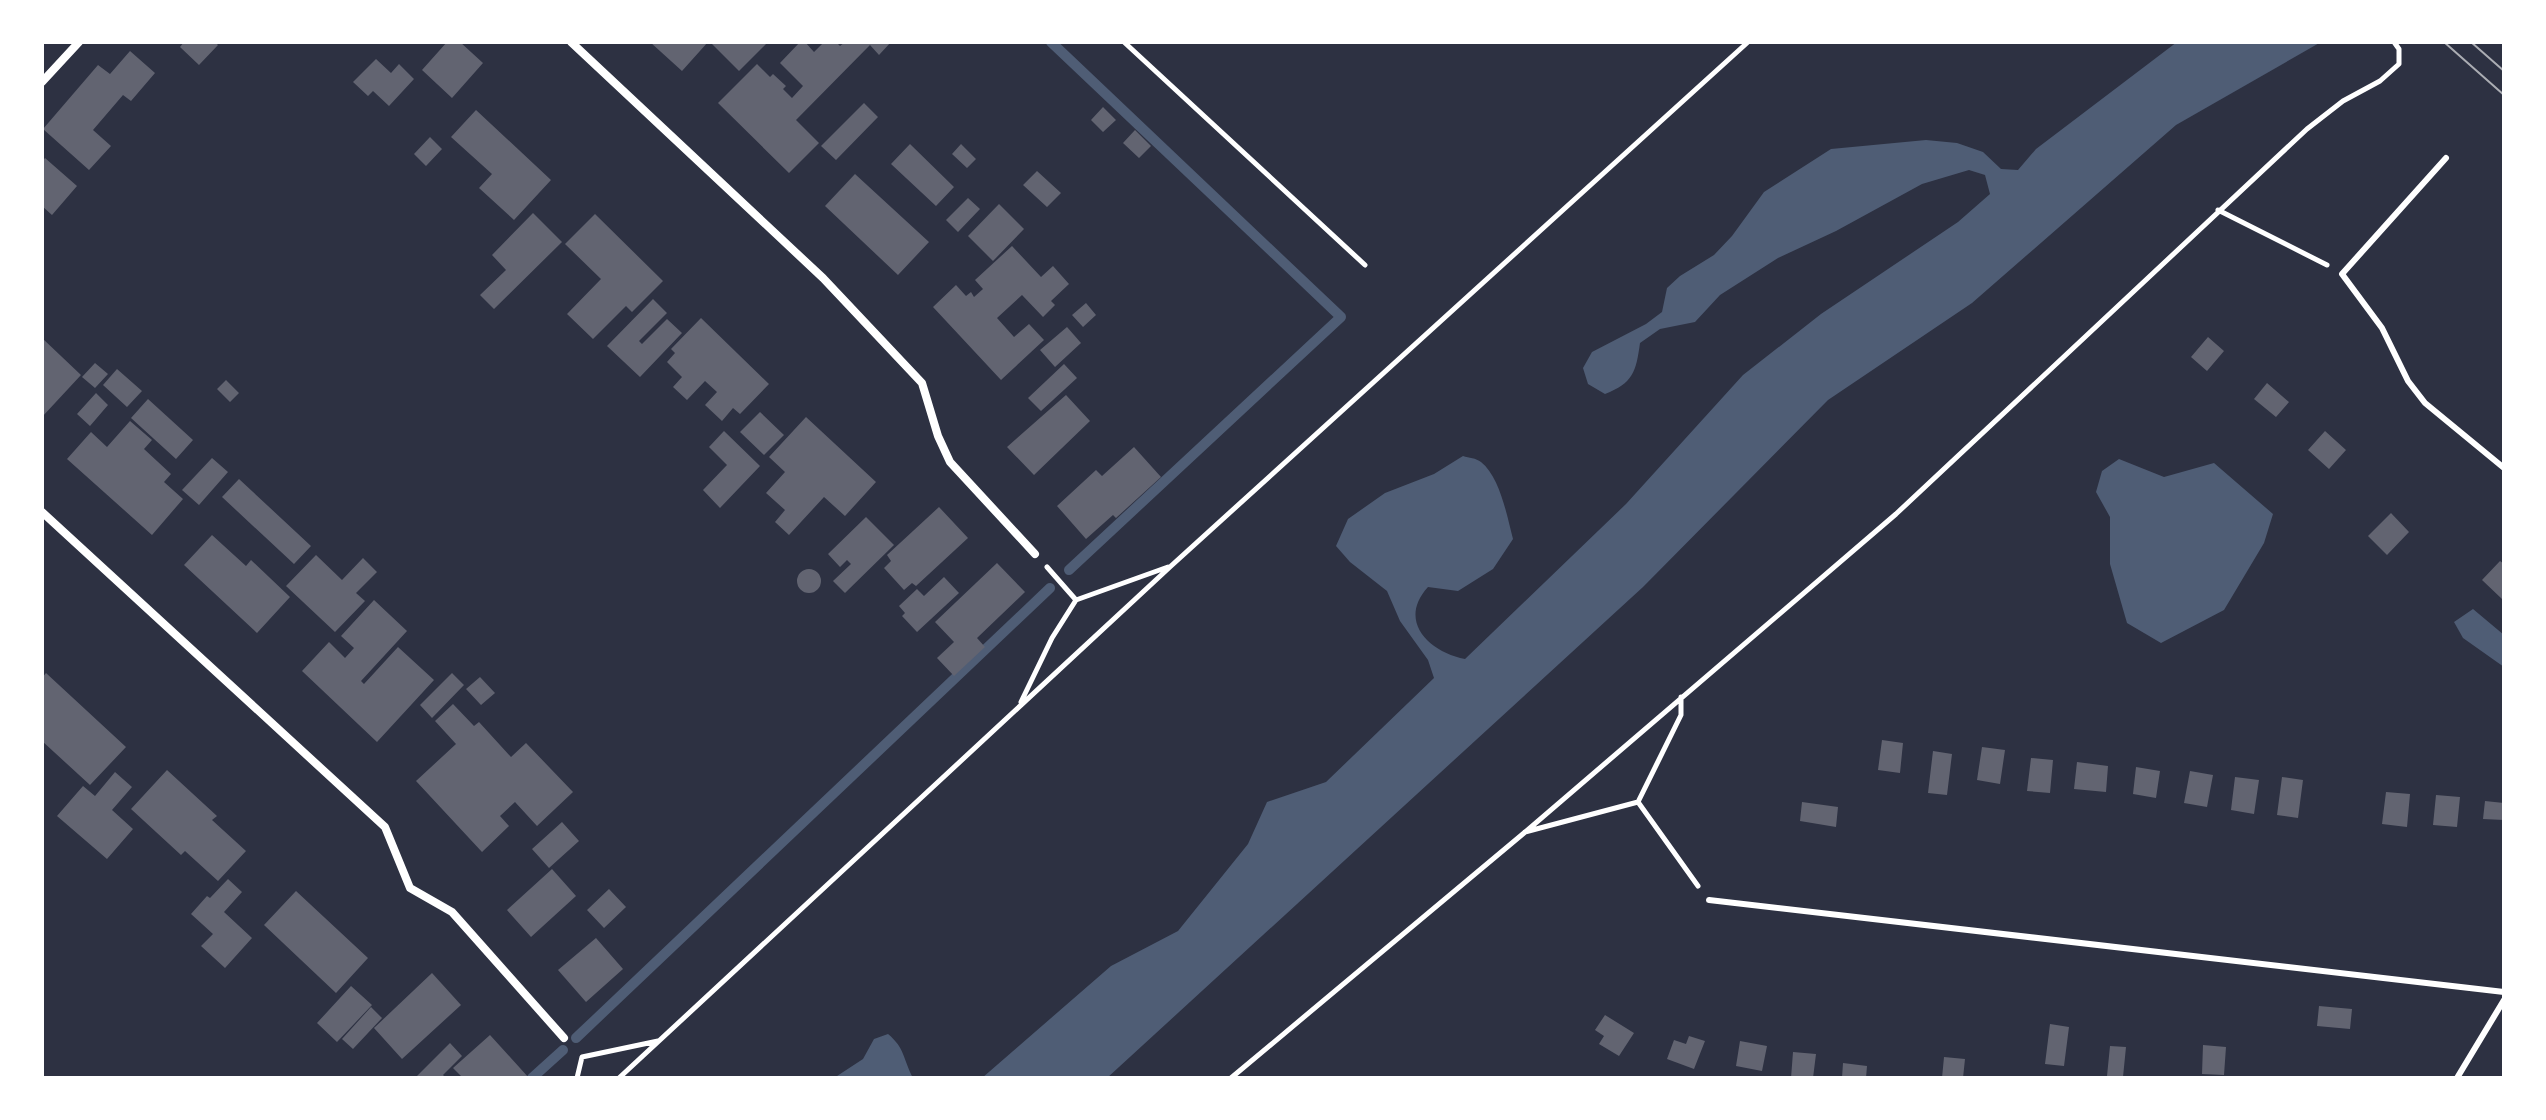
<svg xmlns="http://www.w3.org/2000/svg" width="2546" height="1120" font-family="Jost,sans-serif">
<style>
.water{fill:#4f5d75}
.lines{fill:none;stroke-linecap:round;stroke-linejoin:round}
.stream{stroke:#4f5d75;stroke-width:10}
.building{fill:#626471}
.path{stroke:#fff;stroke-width:5}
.service{stroke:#fff;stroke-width:6}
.minor{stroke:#fff;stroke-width:8}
.tram{stroke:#abadb3;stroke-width:2}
</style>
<rect width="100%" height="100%" fill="#2d3142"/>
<path class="water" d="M2177,42H2321L2176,125L1972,303L1828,400L1643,587L1107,1078H982L1111,966L1178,931L1248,844L1267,802L1326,782L1434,678L1428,660L1400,621L1387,591L1350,562L1336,546L1348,519L1385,493L1434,474L1463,456C1469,458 1476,458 1481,462C1500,477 1507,516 1513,539L1493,569L1458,591L1428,587C1397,621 1429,652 1465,659L1626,504L1743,375L1821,314L1958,222L1990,194L1985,175L1969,170L1922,184L1836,231L1778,258L1720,295L1695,322L1660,329L1640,343C1636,372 1633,383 1605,394L1588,384L1583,368L1592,352L1646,324L1662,312L1667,288L1680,276L1714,255L1732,236L1764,192L1831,149L1926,140L1957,143L1983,152L2001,169L2018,170L2036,149Z
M2119,459L2164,477L2214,463L2273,514L2264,543L2224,610L2161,643L2127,623L2110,564V517L2096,492L2102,471Z
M2473,609L2504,635V667L2463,638L2454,622Z
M888,1034C905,1048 903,1059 913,1078H834L863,1059L874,1039Z"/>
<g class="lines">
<path class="stream" d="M1051,42L1341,317L1069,570
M576,1038L1050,588
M532,1078L563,1050"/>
</g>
<path class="building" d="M184,42H215L218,45L199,65L180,47Z
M447,42H460L483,63L452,98L422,70Z
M650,42H708L682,71Z
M710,42H768L739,71Z
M800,42H805L814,52L824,42H836L840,46L845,42H891L879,55L870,45L796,120L819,143L789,173L718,103L757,64L770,77L773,74L786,86L783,89L792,98L803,86L780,63Z
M130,51L155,73L131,101L123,95L93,130L111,146L89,170L43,129L98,65L110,74Z
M376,59L391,73L399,64L414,79L389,106L373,91L368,96L353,82Z
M864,103L878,117L836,160L821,146Z
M1103,107L1116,120L1103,132L1091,120Z
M476,110L551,180L514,220L479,188L492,174L451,137Z
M1135,130L1151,146L1139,158L1123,143Z
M430,137L442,149L426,166L414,154Z
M910,144L954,187L936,206L891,164Z
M961,144L976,159L967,168L952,154Z
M45,158L77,186L52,215L42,206V162Z
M1037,171L1061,193L1047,207L1023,185Z
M855,174L929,242L898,275L825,206Z
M968,198L980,209L958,232L946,220Z
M999,204L1024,229L993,261L968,236Z
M533,213L562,242L494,309L480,295L506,270L492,255Z
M595,214L663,281L632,312L626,306L593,339L567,314L601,279L565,244Z
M1012,246L1041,277L1053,266L1069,284L1051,301L1055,305L1043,317L1022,295L997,318L1014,337L1029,324L1044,340L1001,380L933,307L956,285L966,296L971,292L974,297L983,289L975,280Z
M653,299L667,313L639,341L642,344L667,319L682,333L640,377L607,346Z
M1086,303L1096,315L1083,327L1072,315Z
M701,318L769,384L740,414L733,408L722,421L705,405L717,392L705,381L687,400L673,387L682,377L667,362L675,353L671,349Z
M1067,327L1081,343L1055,367L1040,350Z
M2208,337L2224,351L2207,371L2191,357Z
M42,338L81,375L42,417Z
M95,363L108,374L95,388L82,377Z
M1064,364L1077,378L1041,411L1028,398Z
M117,369L142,391L127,407L103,385Z
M226,380L239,393L230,402L217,389Z
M2267,383L2289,402L2276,417L2254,399Z
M96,393L108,405L90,426L77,414Z
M1066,395L1090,421L1034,475L1007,447Z
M148,399L193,440L176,459L131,418Z
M760,412L784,435L764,455L740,432Z
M806,417L876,482L845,516L824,497L789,535L775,522L785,510L766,493L785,472L769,457Z
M130,421L152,440L144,449L171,474L164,482L183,499L152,535L67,459L91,432L107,447Z
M724,431L760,466L720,508L703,490L727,465L709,447Z
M2325,431L2346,450L2329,469L2308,450Z
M1134,447L1161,477L1116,518L1113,515L1086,539L1057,506L1096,470L1102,476Z
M212,458L228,472L199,505L182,490Z
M239,479L311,546L294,564L222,497Z
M939,507L968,538L916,586L912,583L904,590L884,568L891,561L887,555Z
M2391,513L2409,532L2387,555L2368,536Z
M866,517L894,545L845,593L833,581L851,564L847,560L840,567L828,554Z
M212,535L246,566L251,560L290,597L257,633L184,565Z
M316,555L342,580L363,558L377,572L356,593L365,601L335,632L286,586Z
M2500,561L2504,564L2502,599L2482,580Z
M997,563L1025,592L977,638L985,647L954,676L937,658L954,642L935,622Z
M797 581a12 12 0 1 1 24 0a12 12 0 1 1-24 0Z
M944,577L959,593L917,632L902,616L905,613L899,606L917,589L924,596Z
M374,600L407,631L361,681L364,684L398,647L434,680L377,742L302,671L329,642L345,658L354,648L341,636Z
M46,673L126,747L90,785L42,741V678Z
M452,673L464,685L432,718L420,705Z
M480,677L495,693L481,705L466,689Z
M453,704L474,726L479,722L511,757L526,743L573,792L537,826L515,802L500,816L509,826L482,852L416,781L456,744L435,721Z
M1882,740L1903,743L1900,773L1878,770Z
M1982,747L2005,750L2000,784L1977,780Z
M1933,751L1952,754L1947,795L1928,793Z
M2031,758L2053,760L2050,793L2027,791Z
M2077,762L2108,766L2106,792L2074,789Z
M2136,767L2160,771L2156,798L2133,794Z
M167,770L217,816L212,820L246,851L218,881L185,851L181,855L131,809Z
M2190,771L2213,775L2207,807L2184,803Z
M115,772L132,787L112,810L133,829L107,859L57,816L83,786L95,796Z
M2235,777L2259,780L2254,814L2231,810Z
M2282,777L2303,780L2298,818L2277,815Z
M2386,792L2410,794L2407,827L2382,824Z
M2436,795L2460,797L2457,827L2433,825Z
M2485,801L2504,803V820L2483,819Z
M1802,802L1838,807L1836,827L1800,821Z
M562,822L579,841L549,868L532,849Z
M552,869L576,896L531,937L507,910Z
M228,879L242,892L224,912L252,938L225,968L201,946L213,934L191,914L207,896L210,898Z
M609,889L626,907L604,928L587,910Z
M296,891L368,958L336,993L264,925Z
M596,938L623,969L586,1002L558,970Z
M432,973L461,1005L402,1059L374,1028Z
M351,986L372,1005L337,1042L317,1023Z
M2319,1006L2352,1009L2350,1029L2317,1026Z
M371,1007L382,1018L353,1049L342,1039Z
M1605,1015L1634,1033L1619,1056L1599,1044L1604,1036L1595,1030Z
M2050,1024L2069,1027L2064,1066L2045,1064Z
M490,1035L529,1078H463L453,1068Z
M1689,1036L1705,1041L1694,1069L1667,1059L1674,1040L1686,1044Z
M1740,1041L1767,1046L1762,1071L1736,1066Z
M450,1043L462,1056L443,1075L446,1078H415Z
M2203,1045L2226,1047L2224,1075L2202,1074Z
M2110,1046L2126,1047L2123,1077L2107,1076Z
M1793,1052L1816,1054L1813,1078H1791Z
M1944,1057L1965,1059L1963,1078H1942Z
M1843,1063L1867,1066L1866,1078H1842Z"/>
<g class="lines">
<path class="path" d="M1124,42L1365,265
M2218,210L2327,265
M1047,567L1076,600
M1021,702L1052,638L1076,600L1168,567
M1638,802L1698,886
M1525,832L1638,802L1681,715V697
M577,1078L582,1057L658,1041
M619,1078L1171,566L1748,42
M1231,1078L1524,833L1896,514L2307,129L2343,101L2380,81L2399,64V49L2394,42"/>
<path class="service" d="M2446,158L2342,274L2382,328L2408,381L2425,403L2504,468
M1709,900L2504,992
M2457,1078L2504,1000"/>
<path class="minor" d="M571,42L823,278L922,383L938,436L950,462L1035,554
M42,82L79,42
M42,512L385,827L410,888L452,912L564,1038"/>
<path class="tram" d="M2444,42L2504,95
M2471,42L2504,71"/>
</g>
<rect width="2546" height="1120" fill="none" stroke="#ffffff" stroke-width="88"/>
</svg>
